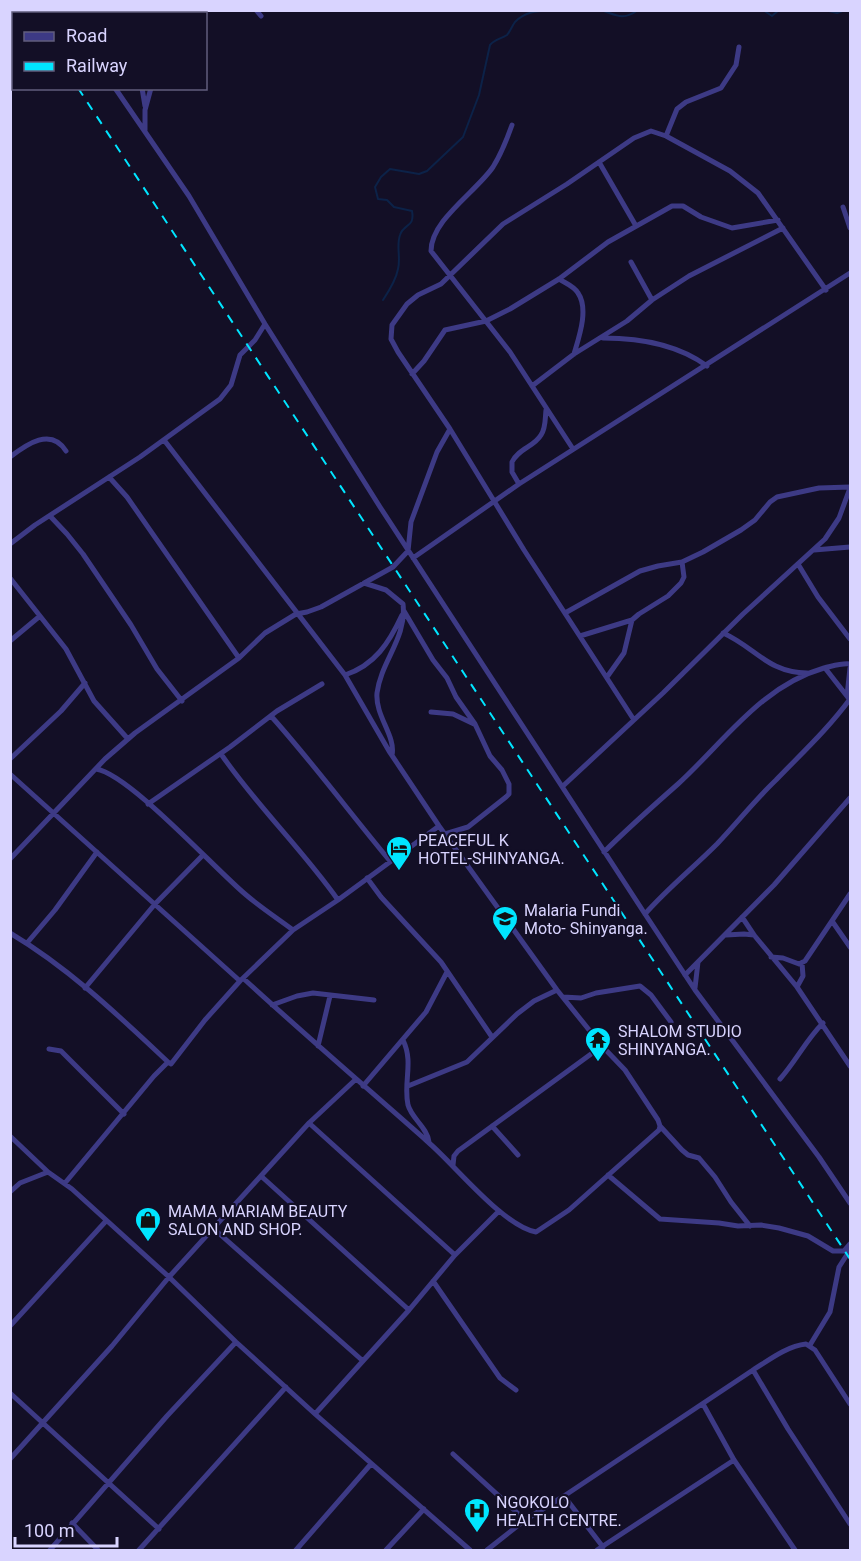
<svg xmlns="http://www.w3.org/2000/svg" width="861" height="1561" viewBox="0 0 861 1561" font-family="Roboto,sans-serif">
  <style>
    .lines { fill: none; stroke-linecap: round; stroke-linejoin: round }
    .stream { stroke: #0c2248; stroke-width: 2 }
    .street { stroke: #3d3a85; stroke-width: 5 }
    .rail { stroke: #00e5ff; stroke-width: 2; stroke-dasharray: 9 8; stroke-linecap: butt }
    .labels { text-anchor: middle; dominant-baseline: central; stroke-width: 4.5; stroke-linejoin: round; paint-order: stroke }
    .poi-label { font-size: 16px; fill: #d9d4ff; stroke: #130f26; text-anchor: start }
  </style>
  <rect width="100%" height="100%" fill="#130f26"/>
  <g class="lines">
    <!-- stream -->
    <path class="stream" d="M601 10C616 15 623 21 638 10
      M763 10 772 16 779 10
      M825 10 837 13 845 10
      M383 300C389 291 396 280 398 269 401 258 396 246 400 235 404 223 415 228 412 211L394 207 387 200 378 199 375 187 381 177 390 169 419 174 427 171 463 137 479 95 490 45C495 39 501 39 507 35 510 32 512 26 515 22 526 11 538 11 553 10"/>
    <!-- street -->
    <path class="street" d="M61 10 63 14
      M115 10 118 14
      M166 10V14
      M256 10 261 16
      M115 88 189 196 265 324 380 507 645 914 695 990 819 1157 850 1203
      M142 88 145 106
      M512 125C507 139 501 154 493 167 476 192 431 220 431 251L510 352 573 449
      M145 130V110L151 88
      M666 136 677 109 686 102 721 88 736 65 739 47
      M599 162 636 226
      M843 207 850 228
      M631 262 652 300
      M559 279C565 283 574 286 578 293 589 309 579 337 574 354
      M603 338C639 338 677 344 707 366
      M412 374 424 361 445 330 486 321 510 309 559 279 608 242 672 206H683L701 217 732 228 778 220
      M532 386 574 354 627 321 652 300 689 276 783 228
      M164 440 345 675 389 751 439 826 557 990 602 1046 625 1070 658 1120 660 1126 659 1130 569 1210 536 1232C503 1226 455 1165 428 1142 367 1088 304 1034 244 979
      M10 457C27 444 51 427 66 451
      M109 477 127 497 239 658
      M519 484 512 472V462C519 448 534 447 541 435 546 428 545 418 546 410
      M50 516 67 534 83 554 131 625 157 669 182 701
      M10 544 35 525 140 457 220 399 231 385 240 355 255 340 265 324
      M814 550 850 547
      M413 558 519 484 850 273
      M798 564 818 597 850 639
      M10 578 66 649 94 701 128 739
      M364 583 386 590 403 604C407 638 381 661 377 693 375 716 396 736 392 755
      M404 611 433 660 447 678 456 697 475 724 490 756 502 770 509 784V794L506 797 468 827 445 834
      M565 613 640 571 658 566 682 562 703 552 741 530 755 520 770 502 777 497 819 488 850 487
      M723 633C755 647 768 673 807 673
      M580 636 632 620
      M10 641 40 616
      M825 668 850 700
      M345 675C375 665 389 643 402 615
      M607 677 624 653 632 620 639 614 668 596 681 583 684 577 682 562
      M847 696 850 668
      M431 712 453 714 474 724
      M271 716C313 763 350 813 390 861
      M634 720 524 550 450 429 398 352 391 339 392 325 407 304 418 295 441 284 503 224 567 184 634 138 651 131 666 136 730 171 758 193 826 290
      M221 754C256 805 302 849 338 900
      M10 759 61 711 85 683
      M96 769C129 774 214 868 245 894 260 907 277 918 293 930
      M10 774 240 981
      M563 786 663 693 743 614 825 539 839 518 850 488
      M148 804 230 747 277 711 322 684
      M604 852C628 828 653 806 678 784 724 742 761 686 824 668 833 666 841 663 850 664
      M10 859 105 759 135 733 239 658 265 633 296 614 307 612 321 607 393 567 408 551 411 522 437 452 450 429
      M367 878 381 897 441 962 492 1037
      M645 914C667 889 693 868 717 844 737 823 755 800 776 780 802 753 828 729 850 699
      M742 917 754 935
      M832 921 850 947
      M10 933C69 968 119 1016 168 1062
      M726 935 744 934 754 935 797 987 850 1066
      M27 943 55 910 97 852
      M771 957 783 958 799 964 805 961 850 894
      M685 975 774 885 850 798
      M797 987 803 976 802 963
      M85 988 155 904 203 855
      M695 988 698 962
      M563 997 581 998 596 993 640 986 651 995 671 1022
      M272 1005 297 996 313 993 374 1000
      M403 1040C414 1063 403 1082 408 1105 412 1119 427 1127 429 1142
      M318 1046 330 996
      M49 1049 61 1051 124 1114
      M780 1079C796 1061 806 1040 823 1023
      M363 1086 426 1012 447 972
      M408 1086 467 1062 517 1014 534 1001 557 990
      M309 1123 455 1255
      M492 1126 518 1155
      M660 1126 682 1150 688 1155 699 1158 715 1177 731 1202 750 1226
      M10 1136 48 1172 72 1189 169 1277 236 1342 315 1414 470 1550
      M453 1165 454 1156 458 1151 602 1046
      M608 1175 660 1219 719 1223 738 1226 761 1225 779 1228 808 1236 833 1251H844L850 1244
      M261 1176 409 1310
      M65 1183 154 1076 168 1062 171 1064 205 1020 240 981 293 930 338 900 439 826
      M10 1192 20 1183 48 1172
      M214 1229 363 1361
      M433 1281 500 1378 516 1390
      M10 1326 106 1221
      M810 1345 830 1312 839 1267 850 1250
      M753 1370 788 1429 850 1524
      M10 1393 159 1529
      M703 1404 734 1460 795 1550
      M315 1414 409 1310 455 1255 499 1211
      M453 1454 525 1520
      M10 1459 112 1346 169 1277 309 1123 355 1080
      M564 1496 603 1547
      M72 1523 98 1550
      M50 1550 167 1416 236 1342
      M139 1550 286 1387
      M296 1550 371 1464
      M386 1550 424 1509
      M487 1550 525 1520 564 1496 753 1370C769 1360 787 1346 806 1344L815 1350 850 1404
      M597 1550 734 1460"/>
    <!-- rail -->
    <path class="rail" d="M26 10 28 14
      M78 88 850 1259"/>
  </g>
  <!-- icons -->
  <defs>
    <symbol id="hotel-pin" viewBox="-11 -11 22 30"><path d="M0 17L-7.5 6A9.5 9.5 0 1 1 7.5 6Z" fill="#00e5ff" stroke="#130f26"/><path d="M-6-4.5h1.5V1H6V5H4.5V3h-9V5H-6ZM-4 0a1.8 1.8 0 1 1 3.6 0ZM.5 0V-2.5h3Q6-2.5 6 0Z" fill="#111"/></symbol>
    <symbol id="school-pin" viewBox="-11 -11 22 30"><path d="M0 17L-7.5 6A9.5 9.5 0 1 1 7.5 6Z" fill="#00e5ff" stroke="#130f26"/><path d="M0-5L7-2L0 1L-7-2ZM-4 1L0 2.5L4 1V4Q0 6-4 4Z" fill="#111"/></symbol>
    <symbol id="temple-pin" viewBox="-11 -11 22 30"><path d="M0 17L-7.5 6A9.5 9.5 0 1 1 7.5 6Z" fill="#00e5ff" stroke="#130f26"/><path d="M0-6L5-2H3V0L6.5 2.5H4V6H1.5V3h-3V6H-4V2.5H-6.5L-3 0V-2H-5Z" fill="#111"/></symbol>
    <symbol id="shop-pin" viewBox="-11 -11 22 30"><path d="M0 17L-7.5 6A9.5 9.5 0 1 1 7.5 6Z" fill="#00e5ff" stroke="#130f26"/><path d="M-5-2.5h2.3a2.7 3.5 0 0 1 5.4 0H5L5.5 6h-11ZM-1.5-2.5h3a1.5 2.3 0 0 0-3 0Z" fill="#111"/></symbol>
    <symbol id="hospital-pin" viewBox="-11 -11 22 30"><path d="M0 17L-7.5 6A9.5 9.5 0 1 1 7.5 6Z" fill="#00e5ff" stroke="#130f26"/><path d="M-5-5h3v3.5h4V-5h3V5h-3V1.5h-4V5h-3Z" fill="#111"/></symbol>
  </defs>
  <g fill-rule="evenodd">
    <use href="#hotel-pin" x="384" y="834" width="30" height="40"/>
    <use href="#school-pin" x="490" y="904" width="30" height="40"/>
    <use href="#temple-pin" x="583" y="1025" width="30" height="40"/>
    <use href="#shop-pin" x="133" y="1205" width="30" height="40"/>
    <use href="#hospital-pin" x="462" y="1496" width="30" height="40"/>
  </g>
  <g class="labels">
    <!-- poi labels -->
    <g class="poi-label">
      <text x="418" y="840">PEACEFUL K<tspan x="418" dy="18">HOTEL-SHINYANGA.</tspan></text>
      <text x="524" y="910">Malaria Fundi<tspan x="524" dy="18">Moto- Shinyanga.</tspan></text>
      <text x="618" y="1031">SHALOM STUDIO<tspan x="618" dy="18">SHINYANGA.</tspan></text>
      <text x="168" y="1211">MAMA MARIAM BEAUTY<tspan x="168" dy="18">SALON AND SHOP.</tspan></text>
      <text x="496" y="1502">NGOKOLO<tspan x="496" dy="18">HEALTH CENTRE.</tspan></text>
    </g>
  </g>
  <!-- border -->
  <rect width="861" height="1561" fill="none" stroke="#d9d4ff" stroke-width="24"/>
  <!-- legend -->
  <rect x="12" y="12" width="195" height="78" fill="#130f26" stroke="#625e7d" stroke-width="1.5"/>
  <rect x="24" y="32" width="30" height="9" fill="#3d3a85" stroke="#625e7d" stroke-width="1.5"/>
  <text x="66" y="42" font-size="18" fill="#d9d4ff">Road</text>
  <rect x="24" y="62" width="30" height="9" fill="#00e5ff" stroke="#625e7d" stroke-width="1.5"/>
  <text x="66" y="72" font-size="18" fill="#d9d4ff">Railway</text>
  <!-- scale -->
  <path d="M15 1537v9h102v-9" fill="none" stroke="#d9d4ff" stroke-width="3"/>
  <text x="24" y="1537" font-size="18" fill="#d9d4ff" stroke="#130f26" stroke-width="4.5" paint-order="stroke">100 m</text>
</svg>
